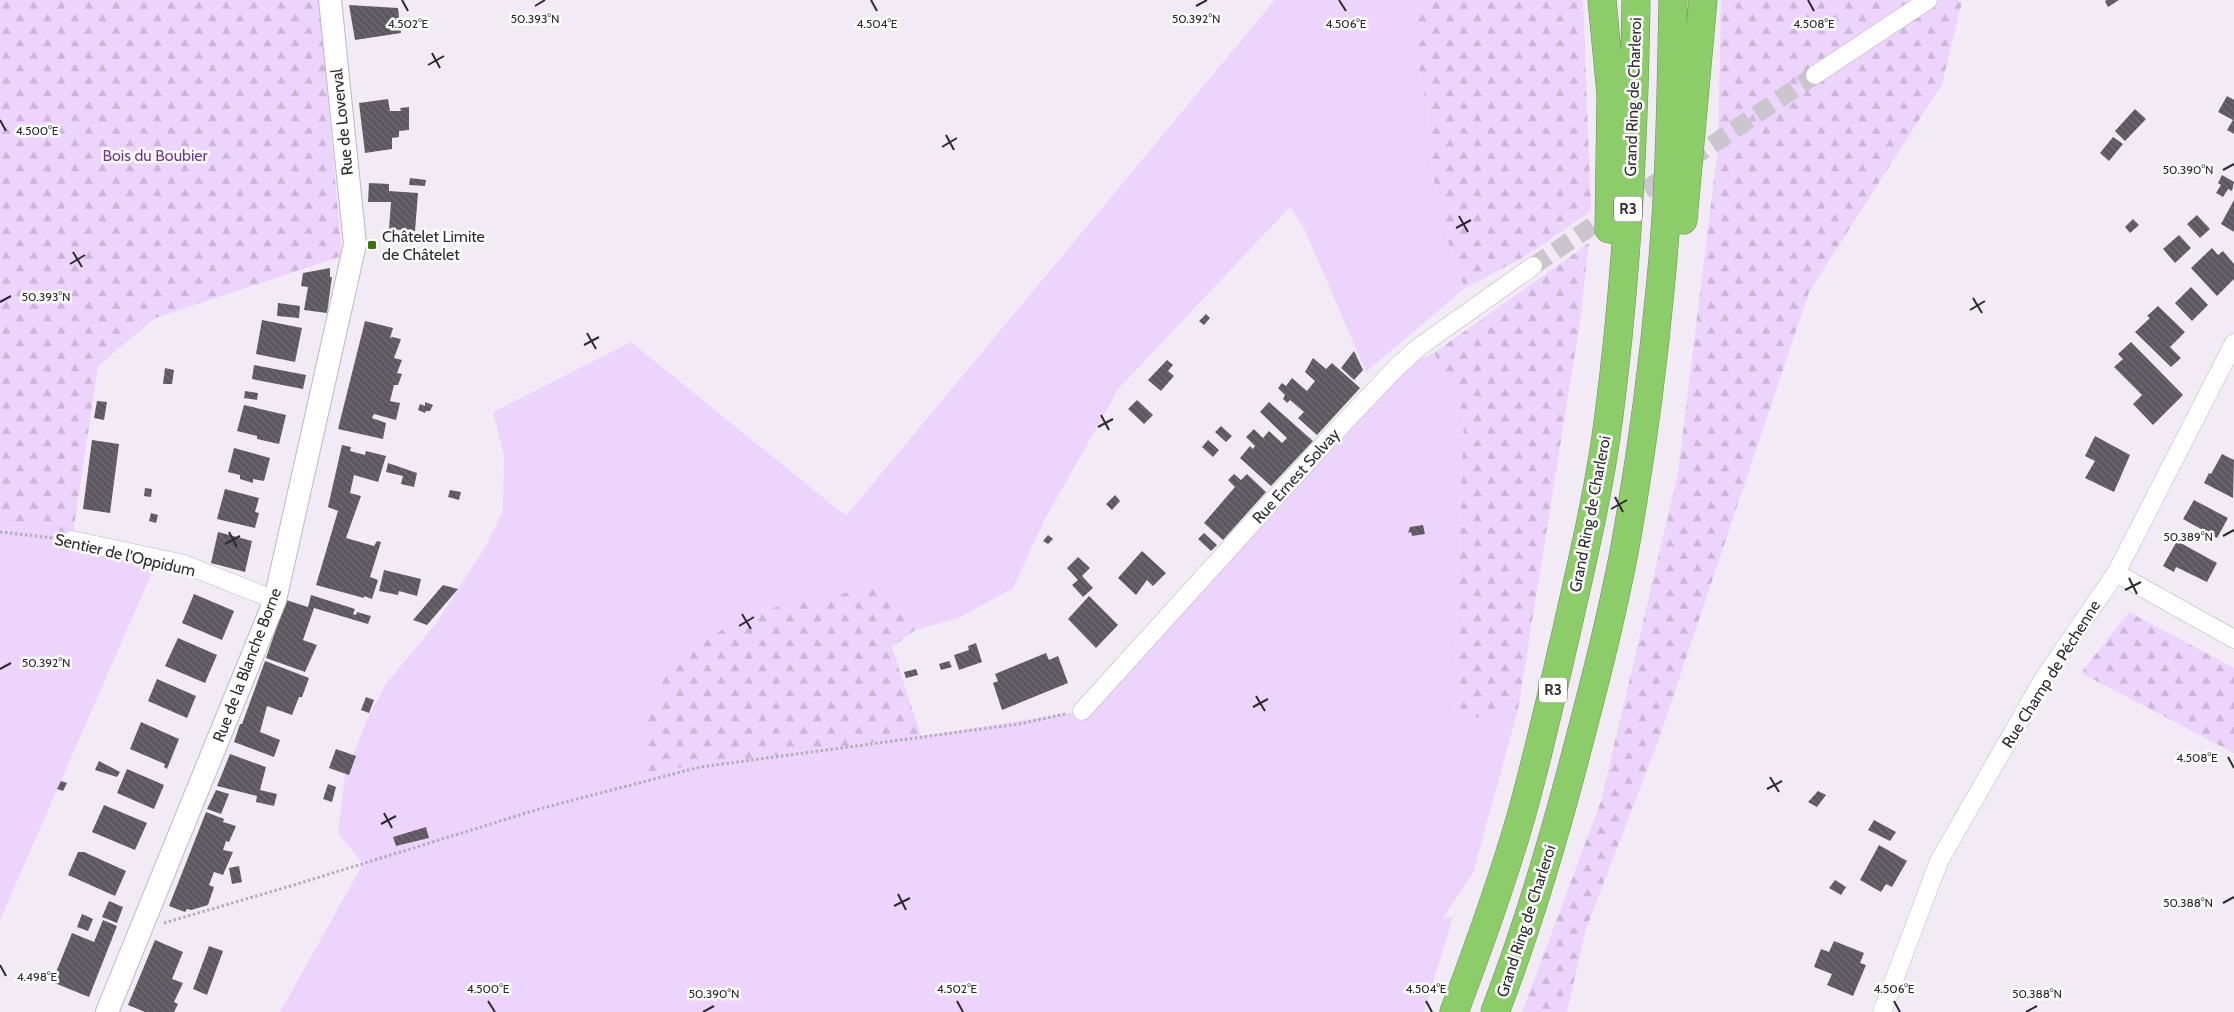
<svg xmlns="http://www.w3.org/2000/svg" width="2234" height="1012" viewBox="0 0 2234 1012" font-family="Cabin,sans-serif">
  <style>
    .green { fill: #edd4fc }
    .forest { fill: url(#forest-firs) }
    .building { fill: url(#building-back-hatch) }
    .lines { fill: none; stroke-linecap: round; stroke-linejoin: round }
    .minor-tunnel { stroke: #cbc5ce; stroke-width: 18; stroke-dasharray: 18 9; stroke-linecap: butt }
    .minor-casing { stroke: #beb7c3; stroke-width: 19 }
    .tertiary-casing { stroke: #beb7c3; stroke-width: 24 }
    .motorway-casing { stroke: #6b9455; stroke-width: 29 }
    .path { stroke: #b3aeb7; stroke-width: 3; stroke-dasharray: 2.5 2.5; stroke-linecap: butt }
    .minor { stroke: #fff; stroke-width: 18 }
    .tertiary { stroke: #fff; stroke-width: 22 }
    .motorway { stroke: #8ccc69; stroke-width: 28 }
    .ticks { fill: none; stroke: #2e2b30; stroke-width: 2 }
    .poi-dot { fill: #397407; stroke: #fff; stroke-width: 2 }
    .labels { text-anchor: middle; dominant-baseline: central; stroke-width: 5; stroke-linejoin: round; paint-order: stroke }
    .shield { fill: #fff; stroke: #6d6b6e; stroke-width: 1 }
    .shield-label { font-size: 15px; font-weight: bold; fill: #2e2b30 }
    .street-label { font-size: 16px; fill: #2e2b30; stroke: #fff }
    .park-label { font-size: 16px; fill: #71348e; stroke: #fff }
    .poi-label { font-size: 16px; fill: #2e2b30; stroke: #fff; text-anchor: start }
    .ticks-label { font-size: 12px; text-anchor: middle; fill: #2e2b30; stroke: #fff; stroke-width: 5; stroke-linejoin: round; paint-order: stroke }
  </style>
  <defs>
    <pattern id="forest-firs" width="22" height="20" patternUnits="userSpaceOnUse" patternTransform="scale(1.25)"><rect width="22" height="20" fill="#edd4fc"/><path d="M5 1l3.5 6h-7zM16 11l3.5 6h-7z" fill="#ccb6d8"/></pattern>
    <pattern id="building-back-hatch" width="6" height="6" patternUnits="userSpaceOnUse" patternTransform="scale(1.25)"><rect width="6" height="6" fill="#5d5760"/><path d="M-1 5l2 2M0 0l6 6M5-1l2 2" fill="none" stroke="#716c73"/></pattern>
  </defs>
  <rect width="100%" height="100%" fill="#f2ebf6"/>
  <!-- green -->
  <path class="green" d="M1275 0H1425L1411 28 1428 112 1432 172 1454 265 1465 288 1366 372 1304 228 1290 207 1119 388 1045 519 1013 588 959 618 915 630 889 584 683 650 670 661 653 706 648 772 921 736 1082 711 1086 720 1250 539 1369 397 1397 367 1434 353 1464 415 1453 722 1518 710 1473 873 1443 918 1453 917 1424 1012H280L363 864 338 833 345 775 368 718 386 684 437 622 484 549 503 511 504 455 493 412 631 342 846 516Z
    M35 527 72 540 158 559 0 920V528Z"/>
  <!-- forest -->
  <path class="forest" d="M0 0H319L342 256 155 318 98 366 72 540 35 527 0 528Z
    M1425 0H1583L1591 211 1526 256 1465 288 1454 265 1432 172 1428 112 1411 28Z
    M1721 0H1957L1962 2 1942 84 1809 292 1659 739 1586 929 1567 1012H1522L1601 801 1678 473 1718 146Z
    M1589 243 1580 321 1518 710 1453 722 1464 415 1434 353Z
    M890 584 915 630 892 647 921 736 647 772 641 718 653 706 670 661 682 650 762 610Z
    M2129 612 2234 668V753L2081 673Z"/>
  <!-- building -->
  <path class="building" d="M2107 0H2119L2108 7 2105 1Z
    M349 5 398 8 401 33 355 40Z
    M2227 96 2234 100V134L2227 130 2233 120 2218 112Z
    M388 99 390 111H401L400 108 409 107V130L399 131V137L392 138V149L365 153 359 103Z
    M2135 109 2146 119 2125 141 2115 131Z
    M2113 137 2123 144 2109 161 2100 153Z
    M2222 175 2234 182 2232 191 2228 189 2223 197 2216 193 2221 185 2218 183Z
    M410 178 426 180 425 186 409 185Z
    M369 183 389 184V191L418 193 415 231 389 229 391 202H368Z
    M2234 200V232L2221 224Z
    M2197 215 2210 229 2200 238 2187 224Z
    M2133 219 2139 225 2130 233 2125 227Z
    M2179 235 2191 248 2175 263 2163 249Z
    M2212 248 2218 255 2223 251 2234 264V279L2217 296 2191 268Z
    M330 268V277H332L327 313 304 310 308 287 301 286 303 273Z
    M2191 287 2208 305 2192 321 2175 303Z
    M278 303 300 306 299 318 277 316Z
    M2158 306 2185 332 2170 347 2181 358 2171 367 2135 332 2150 318 2147 316Z
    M1206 314 1210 318 1204 325 1199 321Z
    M262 320 302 328 295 362 256 354Z
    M365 321 393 328 390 338 392 337 401 339 394 358 402 360 397 373 402 374 398 385H394L390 401 400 403 396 420 374 414 372 418 386 423 383 439 338 429Z
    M2131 342 2183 395 2153 425 2133 404 2142 395 2114 367 2123 359 2118 354Z
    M1354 351 1363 370 1354 380 1341 368Z
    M1313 358 1326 369 1332 363 1360 388 1317 435 1298 418 1304 412 1290 400 1287 403 1283 399 1285 395 1278 388 1282 383 1286 386 1292 378 1307 391 1315 381 1305 372Z
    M1167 360 1173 365 1168 371 1174 376 1161 391 1148 380Z
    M254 365 306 375 303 389 252 379Z
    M165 368 174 370 172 384H163Z
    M245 391 258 393 257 400 244 398Z
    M1137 400 1153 415 1144 424 1128 409Z
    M97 401 107 402 104 420 94 418Z
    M425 402 433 405 430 411H426L425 413 418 410 420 404 425 406Z
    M1269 402 1313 441 1271 486 1240 458 1250 446 1253 449 1255 446 1246 437 1254 429 1263 438 1269 431 1282 443 1287 438 1260 412Z
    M244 405 286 415 279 444 257 439V436L237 431Z
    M1221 426 1232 436 1226 442 1215 432Z
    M2095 436 2130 455 2114 492 2085 478 2095 461 2085 456Z
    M92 440 119 444 110 513 83 509Z
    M1208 440 1219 450 1213 457 1202 447Z
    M342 445 351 447 350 451 365 455 366 451 386 456 378 482 354 475 350 493 361 496 346 538 374 546 377 541 381 542 370 577 378 580 372 599 364 596V598L316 585 338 511 328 507Z
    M234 448 270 458 264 481 253 479V483L240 479V475L228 472Z
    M2222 454 2234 460 2233 498 2204 483 2209 473 2211 474Z
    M388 463 417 473 414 487 401 484 403 476 386 472Z
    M1234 474 1241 480 1247 474 1266 492 1223 540 1204 523 1235 487 1228 480Z
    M145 488 152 489 151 497 144 496Z
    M225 489 259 498 255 512 259 513 255 528 217 519Z
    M450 490 461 492 459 500 448 497Z
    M1115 495 1120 501 1112 510 1106 504Z
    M2194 500 2228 518 2217 538 2183 519Z
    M151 513 158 515 156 523 149 521Z
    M1423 525 1425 534 1412 536 1411 532 1408 533 1410 527Z
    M218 532 252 541 245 572 211 563Z
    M1204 533 1217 545 1211 551 1198 539Z
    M1048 535 1053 539 1048 544 1043 541Z
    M2177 541 2217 563 2207 582 2176 567 2174 572 2163 566Z
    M1142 551 1166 573 1153 586 1147 580 1136 595 1118 578Z
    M1078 557 1090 568 1082 576 1093 588 1083 597 1072 585 1078 580 1067 568Z
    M384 570 421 579 417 596 399 591 398 595 379 591Z
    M443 585 458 589 427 625 413 620Z
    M194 594 234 611 222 640 182 623Z
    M311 595 355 609 353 614 356 615 357 612 371 616 368 624 314 608 303 640 317 645 305 672 266 658 286 600 308 607Z
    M1089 596 1118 625 1096 648 1068 619Z
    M178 638 217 655 205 683 165 666Z
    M976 643 982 662 959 670 954 655 969 650 968 646Z
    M1046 653 1049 660 1058 656 1068 683 1002 710 993 683 998 681 995 674Z
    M265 661 309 678 302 697H299L292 715 267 706 260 732 280 740 274 757 234 742 240 724H242Z
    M949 661 952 667 941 670 939 664Z
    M916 669 918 675 906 678 904 672Z
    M157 679 196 696 187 718 148 701Z
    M366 697 374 700 369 713 361 710Z
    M141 722 179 739 167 769 164 767 165 764 130 749Z
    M336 749 356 756 349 775 329 768Z
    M230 754 266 767 260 790 277 794 274 806 256 802 257 796 217 786Z
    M99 761 120 772 117 777 95 770Z
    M127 769 164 785 154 809 117 793Z
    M61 781 67 783 63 791 57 789Z
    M328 784 336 787 332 802 323 799Z
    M216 790 229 794 221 814 207 809Z
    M1818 791 1826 795 1817 807 1808 802Z
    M104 805 147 823 135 850 92 832Z
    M206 812 224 819 223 822 236 826 229 842 226 841 223 850 233 852 223 875 214 872 209 885 214 887 208 905 191 910 187 909 185 912 169 906Z
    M1874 820 1896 832 1890 841 1868 830Z
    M426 827 429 838 396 846 393 837Z
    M1879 845 1907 861 1892 887 1886 884 1881 892 1860 880Z
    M78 852H84L126 871 115 896 68 875Z
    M239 866 242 882 232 884 229 868Z
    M1835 880 1846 887 1841 895 1829 888Z
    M109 901 123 907 117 923 102 917Z
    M82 914 93 919 88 931 77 927Z
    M103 920 117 926 89 997 52 982 72 933 94 942Z
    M155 940 183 952 172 979 183 983 174 1002 178 1004 174 1012H145L128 1005Z
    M1834 941 1864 953 1860 963 1866 965 1853 996 1827 985 1832 974 1814 967 1821 949 1829 952Z
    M209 946 223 951 207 995 193 989Z"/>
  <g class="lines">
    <!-- minor-tunnel -->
    <path class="minor-tunnel" d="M1533 266 1815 75"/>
    <defs>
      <path id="minor" d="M1815 75 1928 0
        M72 540 184 564 275 600
        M2116 573 2234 639
        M1082 711 1335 432 1397 367 1419 347 1533 266
        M1882 1012 1939 861 2044 678 2116 573 2234 343"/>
      <path id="tertiary" d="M107 1012 275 600 355 244 330 0"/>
      <path id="motorway" d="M1602 0 1611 94 1609 229
        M1683 220 1703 0
        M1454 1012C1478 949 1501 885 1520 820 1538 757 1552 693 1567 629 1583 558 1600 487 1609 415 1627 277 1634 139 1636 0
        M1495 1012C1526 932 1551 848 1573 765 1592 693 1611 621 1625 547 1640 463 1652 376 1660 290 1670 194 1671 97 1673 0"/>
    </defs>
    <!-- minor casing -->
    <use href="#minor" class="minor-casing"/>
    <!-- tertiary casing -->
    <use href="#tertiary" class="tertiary-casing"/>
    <!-- motorway casing -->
    <use href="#motorway" class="motorway-casing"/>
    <!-- path -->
    <path class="path" d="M0 532 54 538
      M164 923 294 885 539 809 700 767 1019 724 1065 714"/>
    <!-- minor -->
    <use href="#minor" class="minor"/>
    <!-- tertiary -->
    <use href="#tertiary" class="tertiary"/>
    <!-- motorway -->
    <use href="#motorway" class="motorway"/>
  </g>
  <!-- ticks -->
  <path class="ticks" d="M402 0 408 11M871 0 877 11M1339 0 1346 11M1808 0 1814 11M535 6 545 0M1196 6 1207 0M432 53 440 68M428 65 444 56M0 120 6 131M946 135 954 150M942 147 957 138M2223 170 2234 164M1459 216 1468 232M1456 228 1471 220M73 252 82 267M70 264 85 255M1973 298 1982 313M0 302 11 296M1970 310 1985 301M587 333 596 349M584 345 599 337M1101 415 1109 430M1098 427 1113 419M1615 497 1623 512M1611 509 1627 500M229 532 237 547M2223 536 2234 530M225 544 240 536M2129 578 2137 594M2125 590 2141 582M742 614 751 629M739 626 754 617M0 669 11 663M1256 696 1265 711M1253 707 1268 699M2228 757 2234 768M1770 777 1779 792M1767 789 1782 781M384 813 392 828M381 824 396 816M898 894 906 910M2223 903 2234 897M894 906 910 898M0 965 6 976M488 1001 495 1012M957 1001 963 1012M1426 1001 1432 1012M1894 1001 1900 1012M703 1012 714 1006M2026 1012 2037 1006"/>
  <!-- markers -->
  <rect class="poi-dot" x="367" y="240" width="10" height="10" rx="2.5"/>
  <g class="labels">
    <!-- shield labels -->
    <g class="shield">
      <rect x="1614" y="196.5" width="28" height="25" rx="4"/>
      <rect x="1539" y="677.5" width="28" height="25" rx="4"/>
    </g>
    <g class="shield-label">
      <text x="1628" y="209">R3</text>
      <text x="1553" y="690">R3</text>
    </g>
    <!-- street labels -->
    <g class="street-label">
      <text transform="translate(1633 97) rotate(-88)">Grand Ring de Charleroi</text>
      <text transform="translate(342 122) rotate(-96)">Rue de Loverval</text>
      <text transform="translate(1296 476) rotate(-48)">Rue Ernest Solvay</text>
      <text transform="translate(1590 514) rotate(-79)">Grand Ring de Charleroi</text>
      <text transform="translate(125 555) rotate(13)">Sentier de l'Oppidum</text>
      <text transform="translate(247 665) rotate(-69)">Rue de la Blanche Borne</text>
      <text transform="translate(2051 674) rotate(-58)">Rue Champ de Péchenne</text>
      <text transform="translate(1526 921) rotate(-72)">Grand Ring de Charleroi</text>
    </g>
    <!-- park labels -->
    <g class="park-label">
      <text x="155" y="155">Bois du Boubier</text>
    </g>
    <!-- poi labels -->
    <g class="poi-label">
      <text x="382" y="236">Châtelet Limite<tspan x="382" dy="18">de Châtelet</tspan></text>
    </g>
  </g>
  <g class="ticks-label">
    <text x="1196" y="23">50.392°N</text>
    <text x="535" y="23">50.393°N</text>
    <text x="408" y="28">4.502°E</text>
    <text x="877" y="28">4.504°E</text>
    <text x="1346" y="28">4.506°E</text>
    <text x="1814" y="28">4.508°E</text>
    <text x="37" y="135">4.500°E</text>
    <text x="2188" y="174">50.390°N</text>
    <text x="46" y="301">50.393°N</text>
    <text x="2188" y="541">50.389°N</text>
    <text x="46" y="667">50.392°N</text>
    <text x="2197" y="762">4.508°E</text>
    <text x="2188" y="907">50.388°N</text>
    <text x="37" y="981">4.498°E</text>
    <text x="488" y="993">4.500°E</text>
    <text x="957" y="993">4.502°E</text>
    <text x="1426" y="993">4.504°E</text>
    <text x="1894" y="993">4.506°E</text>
    <text x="714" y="998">50.390°N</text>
    <text x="2037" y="998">50.388°N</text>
  </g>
</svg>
